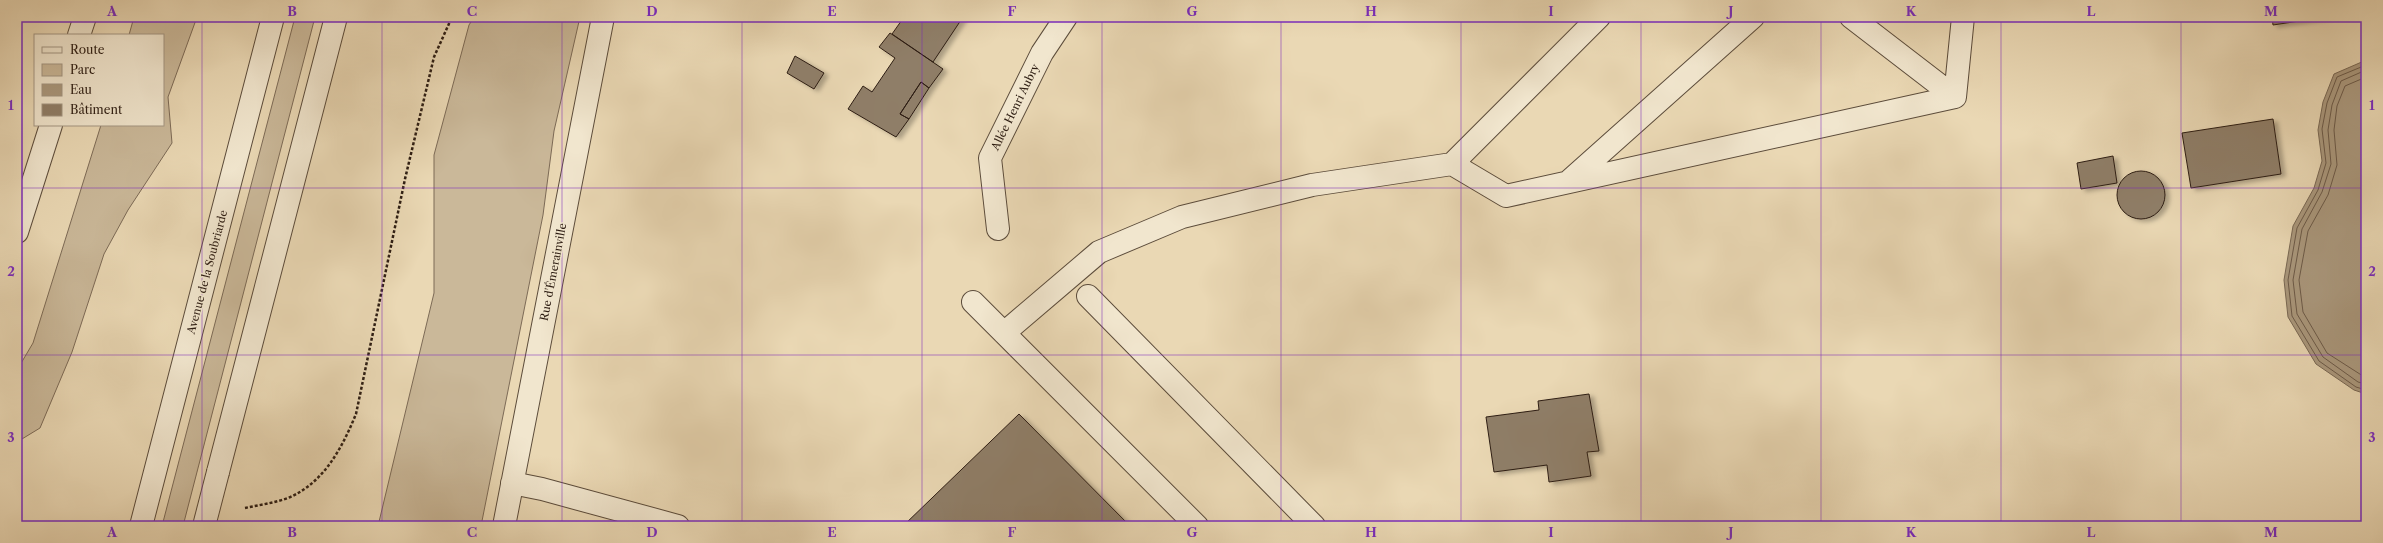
<svg xmlns="http://www.w3.org/2000/svg" width="2383" height="543" viewBox="0 0 2383 543" font-family="'Libre Caslon Text',serif">
  <style>
    .green { fill: #cab899; stroke: #7c6a56 }
    .water { fill: #aa987d; stroke: #786753 }
    .lines { fill: none; stroke-linecap: round; stroke-linejoin: round }
    .shore { stroke: #6c5a48; stroke-width: 1 }
    .building { fill: #8f7e67; stroke: #2d1d13; filter: url(#shadow) }
    .minor-casing { stroke: #5c4c3b; stroke-width: 24 }
    .path { stroke: #2d1d13; stroke-width: 2.5; stroke-dasharray: 3 2; stroke-linecap: butt }
    .minor { stroke: #f1e6ce; stroke-width: 22 }
    .minor-bridge-casing { stroke: #5c4c3b; stroke-width: 24; stroke-linecap: butt }
    .minor-bridge { stroke: #f1e6ce; stroke-width: 22 }
    .grid { fill: none; stroke: #7b2cbf; stroke-width: 1; stroke-opacity: 0.55 }
    .labels { text-anchor: middle; dominant-baseline: central; stroke-width: 3; stroke-linejoin: round; paint-order: stroke }
    .street-label { font-size: 11px; fill: #2d1d13; stroke: #f1e6ce }
    .neatline { fill: none; stroke: #7b2cbf; stroke-width: 1.5 }
    .grid-label { font-size: 13px; text-anchor: middle; font-weight: bold; fill: #7b2cbf }
  </style>
  <defs>
    <filter id="shadow"><feDropShadow dx="4.5" dy="2.5" stdDeviation="2" flood-color="#0004"/></filter>
  </defs>
  <rect width="100%" height="100%" fill="#ead8b4"/>
  <filter id="stains"><feTurbulence type="fractalNoise" baseFrequency=".005" numOctaves="4"/><feColorMatrix values="0 0 0 0 .2 0 0 0 0 .09 0 0 0 0 .02 0 0 0 .5 -.17"/></filter>
  <radialGradient id="worn" r=".72"><stop offset=".6" stop-color="#630" stop-opacity="0"/><stop offset="1" stop-color="#630" stop-opacity=".3"/></radialGradient>
  <!-- green -->
  <path class="green" d="M134 17H197L168 97 172 143 128 210 104 254 72 352 40 428 17 442V370L33 343 101 125H163V35H129Z
    M295 17H315L183 526H162Z
    M474 17H580L554 131 543 215 481 526H378L434 293V155L469 25Z"/>
  <!-- water -->
  <path class="water" d="M2364 61H2366V394L2354 390 2316 364 2288 317 2284 280 2293 226 2314 188 2322 161 2318 130 2323 102 2334 74Z"/>
  <g class="lines">
    <!-- shore -->
    <path class="shore" d="M2366 65 2337 77 2327 103 2322 129 2326 163 2318 190 2297 228 2288 280 2292 316 2319 361 2356 387 2366 390
      M2366 70 2341 81 2332 105 2328 130 2331 164 2322 192 2302 229 2293 280 2297 314 2323 357 2358 382 2366 384
      M2366 77 2345 86 2337 106 2334 130 2337 165 2328 195 2308 231 2299 280 2303 312 2327 353 2366 378"/>
  </g>
  <!-- building -->
  <path class="building" d="M904 17H963L933 62 892 34Z
    M2272 17H2326L2273 25Z
    M890 33 943 69 929 88 921 82 900 114 909 119 896 137 848 109 863 86 872 92 895 58 879 47Z
    M795 56 824 73 814 89 787 73Z
    M921 82 929 88 909 119 900 114Z
    M2273 119 2281 174 2191 188 2182 133Z
    M2113 156 2117 183 2081 189 2077 163Z
    M2117 195a24 24 0 1 1 48 0a24 24 0 1 1-48 0Z
    M1589 394 1599 451 1587 452 1591 476 1549 482 1547 465 1494 472 1486 417 1539 410 1538 401Z
    M1019 414 1130 526H903Z"/>
  <g class="lines">
    <defs>
      <path id="minor" d="M1851 17 1955 97
        M79 35 85 17
        M1452 164 1506 196 1955 97 1963 17
        M1568 182 1753 17
        M998 229 990 158 1042 53 1066 17
        M17 232 51 125
        M1088 296 1314 526
        M973 302 1197 526
        M1004 333 1099 252 1182 217 1312 185 1452 164 1599 17
        M218 472 336 17
        M512 483 542 489 678 526
        M141 526 273 17
        M504 526 603 17"/>
    </defs>
    <!-- minor casing -->
    <use href="#minor" class="minor-casing"/>
    <!-- path -->
    <path class="path" d="M245 508C259 505 274 503 288 498 324 483 342 448 356 414L405 179 434 57 452 17"/>
    <!-- minor -->
    <use href="#minor" class="minor"/>
    <defs>
      <path id="minor-bridge" d="M204 526 218 472"/>
    </defs>
    <!-- minor-bridge casing -->
    <use href="#minor-bridge" class="minor-bridge-casing"/>
    <!-- minor-bridge -->
    <use href="#minor-bridge" class="minor-bridge"/>
  </g>
  <!-- grid -->
  <path class="grid" d="M202 17V526M382 17V526M562 17V526M742 17V526M922 17V526M1102 17V526M1281 17V526M1461 17V526M1641 17V526M1821 17V526M2001 17V526M2181 17V526M17 188H2366M17 355H2366"/>
  <g class="labels">
    <!-- street labels -->
    <g class="street-label">
      <text transform="translate(1015 107) rotate(-64)">Allée Henri Aubry</text>
      <text transform="translate(207 272) rotate(-75)">Avenue de la Soubriarde</text>
      <text transform="translate(553 272) rotate(-79)">Rue d'Émerainville</text>
    </g>
  </g>
  <!-- margin -->
  <rect width="2383" height="543" fill="none" stroke="#ead8b4" stroke-width="44"/>
  <!-- legend -->
  <rect x="34" y="34" width="130" height="92" fill="#f1e6ce" stroke="#a39683"/>
  <rect x="42" y="47" width="20" height="6" fill="#f1e6ce" stroke="#a39683"/>
  <text x="70" y="54" font-size="12" fill="#2d1d13">Route</text>
  <rect x="42" y="64" width="20" height="12" fill="#cab899" stroke="#a39683"/>
  <text x="70" y="74" font-size="12" fill="#2d1d13">Parc</text>
  <rect x="42" y="84" width="20" height="12" fill="#aa987d" stroke="#a39683"/>
  <text x="70" y="94" font-size="12" fill="#2d1d13">Eau</text>
  <rect x="42" y="104" width="20" height="12" fill="#8f7e67" stroke="#a39683"/>
  <text x="70" y="114" font-size="12" fill="#2d1d13">Bâtiment</text>
  <rect x="22" y="22" width="2339" height="499" class="neatline"/>
  <g class="grid-label">
    <text x="112" y="16">A</text>
    <text x="292" y="16">B</text>
    <text x="472" y="16">C</text>
    <text x="652" y="16">D</text>
    <text x="832" y="16">E</text>
    <text x="1012" y="16">F</text>
    <text x="1192" y="16">G</text>
    <text x="1371" y="16">H</text>
    <text x="1551" y="16">I</text>
    <text x="1731" y="16">J</text>
    <text x="1911" y="16">K</text>
    <text x="2091" y="16">L</text>
    <text x="2271" y="16">M</text>
    <text x="11" y="110">1</text>
    <text x="2372" y="110">1</text>
    <text x="11" y="276">2</text>
    <text x="2372" y="276">2</text>
    <text x="11" y="442">3</text>
    <text x="2372" y="442">3</text>
    <text x="112" y="537">A</text>
    <text x="292" y="537">B</text>
    <text x="472" y="537">C</text>
    <text x="652" y="537">D</text>
    <text x="832" y="537">E</text>
    <text x="1012" y="537">F</text>
    <text x="1192" y="537">G</text>
    <text x="1371" y="537">H</text>
    <text x="1551" y="537">I</text>
    <text x="1731" y="537">J</text>
    <text x="1911" y="537">K</text>
    <text x="2091" y="537">L</text>
    <text x="2271" y="537">M</text>
  </g>
  <rect width="100%" height="100%" filter="url(#stains)"/>
  <rect width="100%" height="100%" fill="url(#worn)"/>
</svg>
